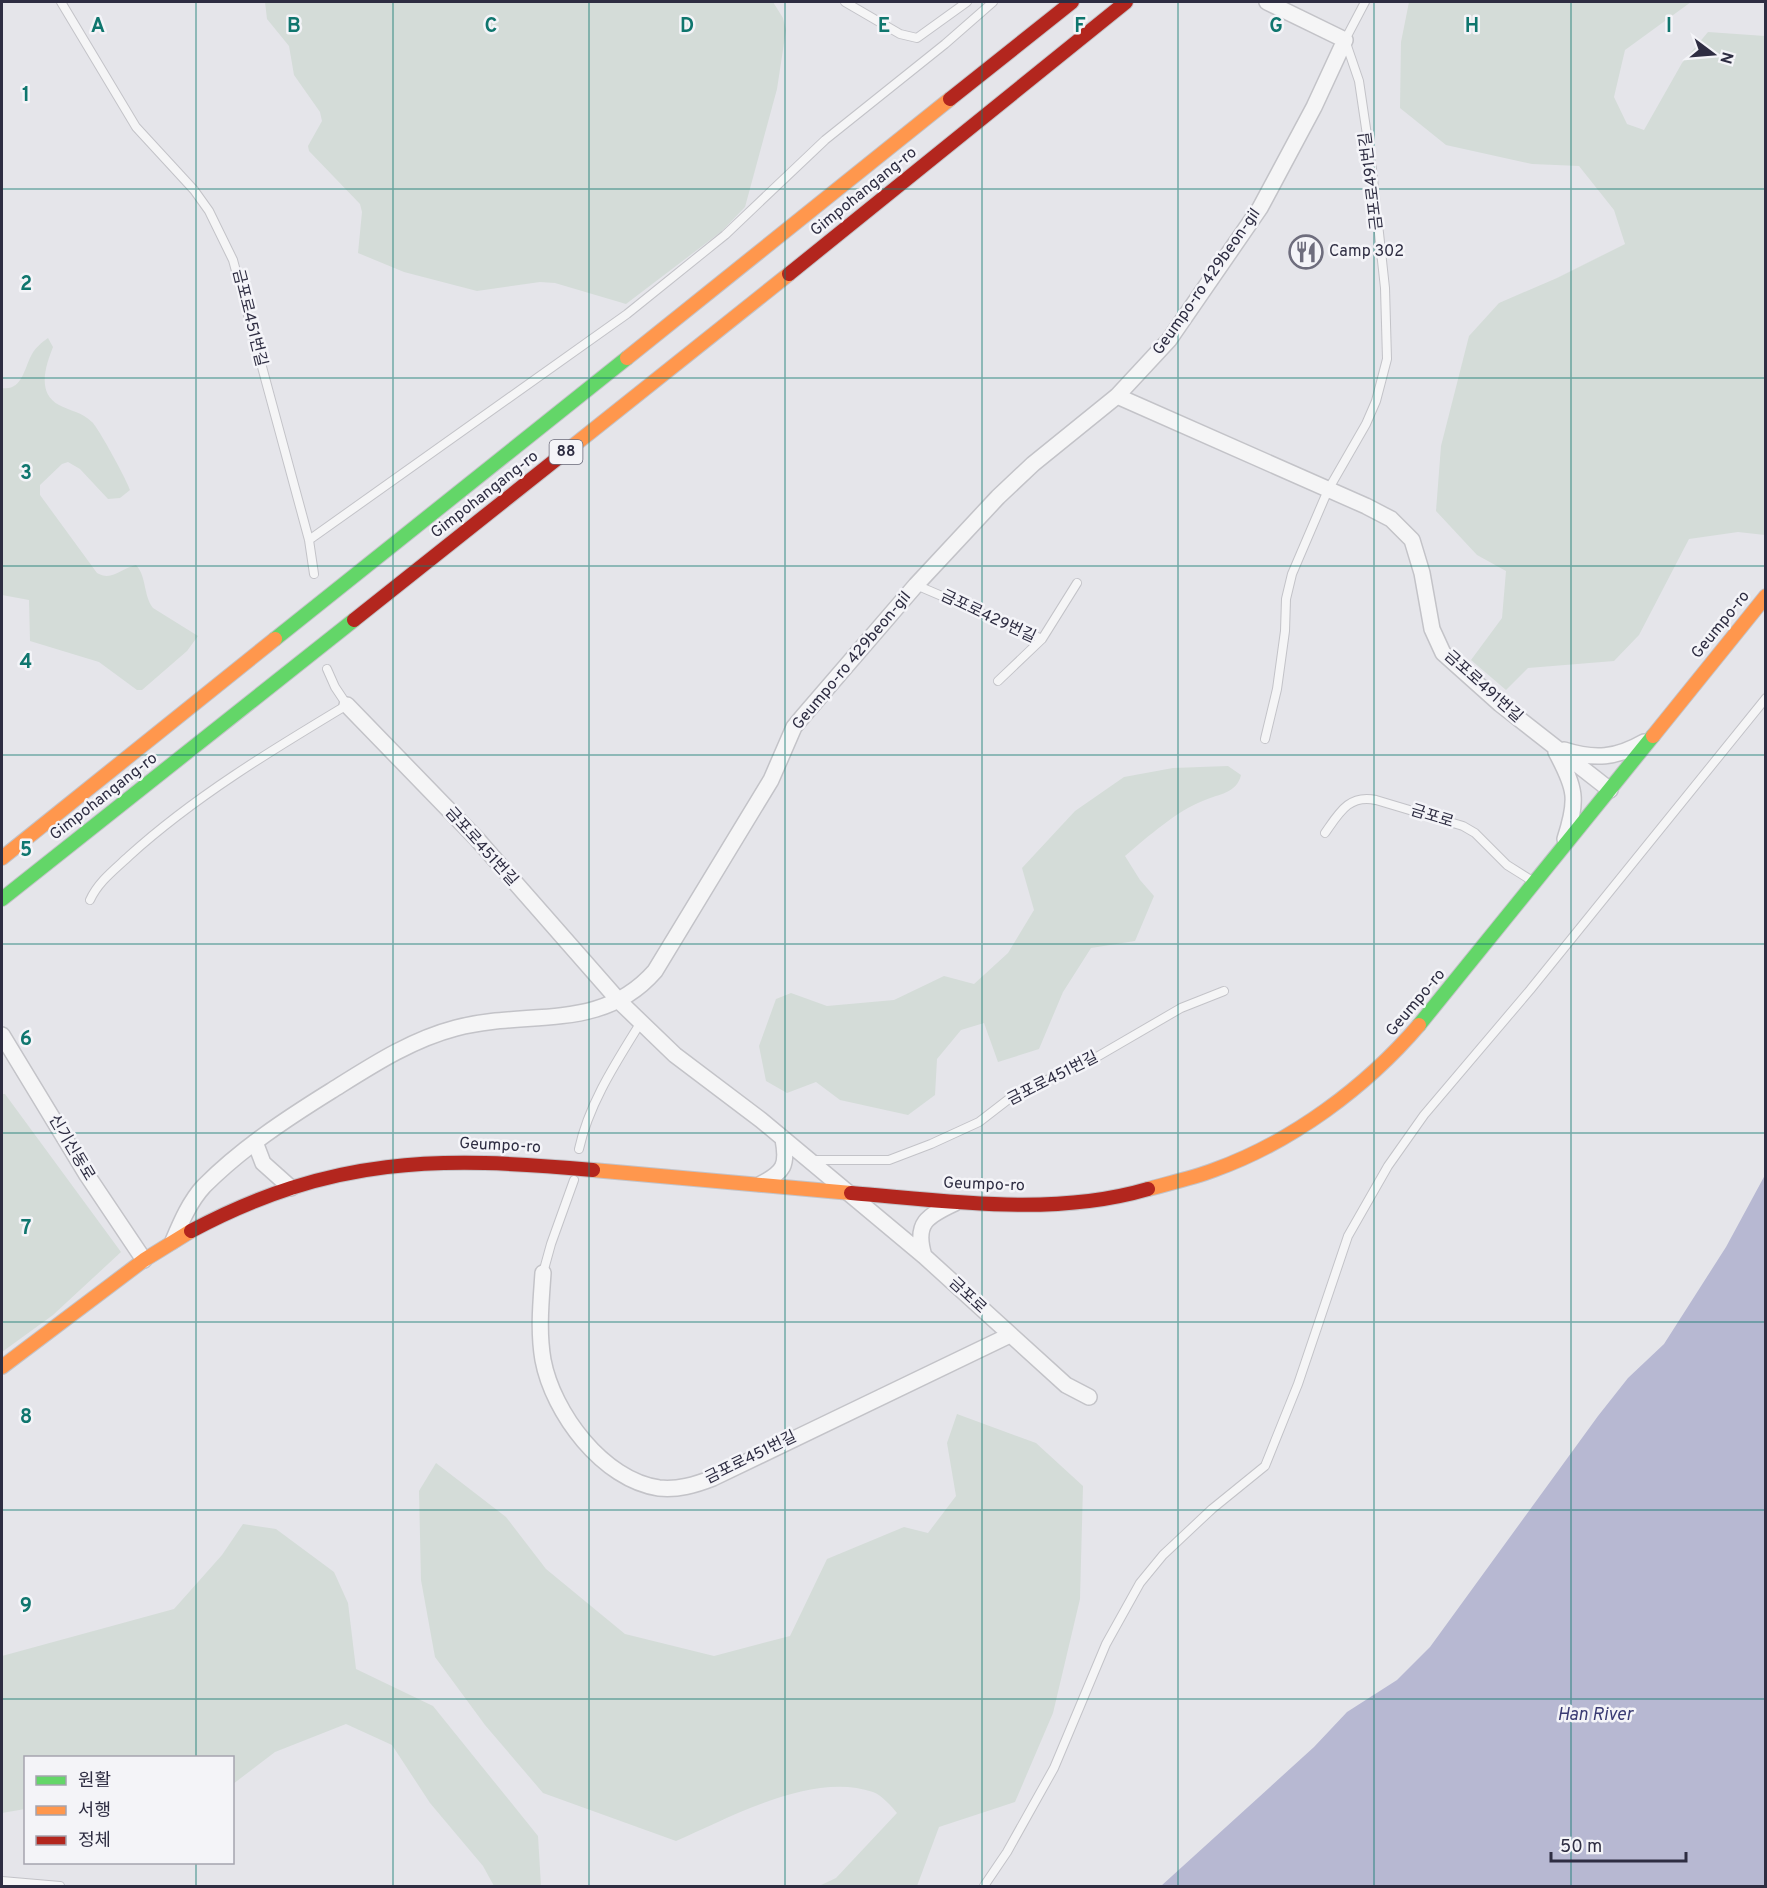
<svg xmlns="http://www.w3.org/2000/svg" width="1767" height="1888" viewBox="0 0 1767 1888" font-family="Overpass,'Noto Sans KR',sans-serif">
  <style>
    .green { fill: #d4dcd8 }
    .water { fill: #b7b8d2 }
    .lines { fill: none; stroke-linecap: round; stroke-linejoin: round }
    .lane-casing { stroke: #c3c3c8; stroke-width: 10 }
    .street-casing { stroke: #c3c3c8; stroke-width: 18 }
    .fast-casing { stroke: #c3c3c8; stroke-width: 16 }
    .slow-casing { stroke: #c3c3c8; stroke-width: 16 }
    .jam-casing { stroke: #c3c3c8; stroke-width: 16 }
    .lane { stroke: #f5f5f6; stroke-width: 8 }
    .street { stroke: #f5f5f6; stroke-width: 15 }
    .fast { stroke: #63d668; stroke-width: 14 }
    .slow { stroke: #ff974d; stroke-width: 14 }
    .jam { stroke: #b3261e; stroke-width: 14 }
    .grid { fill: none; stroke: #0f766e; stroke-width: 1.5; stroke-opacity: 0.55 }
    .labels { text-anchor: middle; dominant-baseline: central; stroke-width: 5; stroke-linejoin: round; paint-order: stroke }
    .shield { fill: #f4f4f8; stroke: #696979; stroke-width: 1.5 }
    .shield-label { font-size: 15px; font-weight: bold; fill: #2e2d42 }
    .street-label { font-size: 16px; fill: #2e2d42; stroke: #f4f4f8 }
    .poi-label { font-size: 16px; fill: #2e2d42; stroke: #f4f4f8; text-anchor: start }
    .water-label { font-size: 18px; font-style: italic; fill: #3a3b73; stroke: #f4f4f8 }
    .grid-label { font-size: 20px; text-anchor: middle; font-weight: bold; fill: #0f766e; stroke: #f4f4f8; stroke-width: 5; stroke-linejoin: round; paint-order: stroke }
  </style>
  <rect width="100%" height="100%" fill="#e5e5ea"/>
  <!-- green -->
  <path class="green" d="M265 2H773L783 18 786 30 777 89 745 207 722 231 626 304 555 283 540 282 477 291 404 272 358 253 362 212 360 204 309 151 308 146 322 121 320 112 294 75 289 46 267 19Z
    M1409 2H1691L1625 50 1614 97 1627 124 1644 130 1682 63 1708 32 1765 36V535L1738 532 1689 539 1639 635 1614 661 1528 668 1506 690 1471 660 1502 618 1506 571 1477 555 1436 511 1441 446 1469 336 1499 303 1557 278 1625 244 1614 210 1579 166 1532 164 1446 145 1400 108 1401 42Z
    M48 338 53 347C46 365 36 393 59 405 70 411 82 412 92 422 98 427 128 482 130 490L120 498 108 499 80 469 68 462 62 464 40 485V495L97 573C112 582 121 568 136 565 147 577 143 595 153 608L198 636 187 651 142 690H137L99 662 30 641 29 600 2 595V388C22 391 24 369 31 356 34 349 42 342 48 338Z
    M1228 766 1241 775C1237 793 1219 794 1205 800 1176 811 1149 836 1125 856L1140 880 1154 896 1135 941 1091 948 1063 992 1039 1049 998 1062 984 1023 961 1030 937 1059 935 1095 908 1115 840 1100 816 1082 787 1093 766 1081 759 1046 776 999 791 993 827 1006 894 1000 944 976 974 984 1008 953 1034 910 1022 868 1075 811 1124 777 1173 768Z
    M2 1094H5L121 1252 53 1315 2 1352Z
    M957 1414 1036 1443 1083 1486 1080 1599 1053 1713 1015 1802 939 1827 917 1886H819L836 1878 897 1813C892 1807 882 1795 873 1792 813 1771 731 1817 676 1841L543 1793 485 1725 435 1657 421 1580 419 1491 436 1463 506 1517 546 1569 625 1634 714 1656 790 1636 827 1559 904 1527 928 1533 956 1496 947 1443Z
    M243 1524 276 1529 334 1572 348 1603 356 1669 433 1706 538 1836 541 1886H494L483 1866 430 1803 392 1745 346 1724 275 1752 233 1784 232 1758H26L25 1809 2 1813V1656L174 1609 222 1555Z"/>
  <!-- water -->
  <path class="water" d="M1765 1175V1886H1161L1314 1747 1347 1712 1397 1680 1430 1647 1598 1416 1628 1378 1664 1344 1726 1247Z"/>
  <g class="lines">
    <defs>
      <path id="lane" d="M61 2 136 127 194 190 209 211 233 260 309 540 314 574
        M845 2 900 34 917 38 967 2
        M309 540 627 314 725 235 825 140 945 44 993 2
        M916 585 1042 639 998 681
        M1042 639 1077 583
        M1265 739 1277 689 1285 631 1286 599 1292 574 1328 490 1366 424 1376 401 1387 359 1385 288 1372 169 1359 81 1345 40 1365 2
        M1325 833C1339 813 1349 794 1376 800L1463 826 1475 833 1507 865 1534 882
        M90 900C98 882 114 870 129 856 194 797 272 750 347 705L335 687 327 669
        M579 1149C589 1103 617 1061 641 1022
        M813 1160H889L931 1144 979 1122 1014 1095 1095 1058 1181 1008 1224 991
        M543 1273 551 1244 574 1180
        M2 1881 60 1886
        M984 1886 1007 1852 1054 1768 1106 1644 1140 1583 1163 1555 1212 1509 1265 1466 1298 1384 1348 1236 1388 1166 1424 1115 1530 990 1766 698"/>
      <path id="street" d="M1117 396 1366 506 1391 519 1412 540 1422 573 1432 629 1443 653 1500 704 1610 790
        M347 705 477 839 620 1002 675 1055 761 1120 924 1256 1066 1385 1089 1397
        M1564 750C1595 760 1616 758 1644 742
        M1556 752C1576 789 1578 799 1565 839
        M2 1035 87 1175 144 1260
        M255 1142 263 1163 291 1188
        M761 1184C784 1172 788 1165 783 1139
        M173 1241C181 1222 190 1201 204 1186 242 1148 286 1119 331 1091 371 1066 410 1040 456 1028 528 1009 601 1033 655 971L771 780 794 727 804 715 916 585 998 497 1033 464 1117 396 1169 340 1260 208 1314 107 1345 40 1267 2
        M924 1256C914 1223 927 1216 955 1203
        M543 1273C541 1302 538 1331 543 1360 553 1413 603 1480 659 1488 678 1490 695 1485 713 1478L1010 1335"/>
      <path id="fast" d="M275 639 627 358
        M2 899 354 620
        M1419 1025 1653 736"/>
      <path id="slow" d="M627 358 950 99
        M568 450 789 274
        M1653 736 1766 596
        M2 858 275 639
        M593 1170 851 1193
        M1148 1189C1170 1183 1193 1178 1214 1170 1292 1142 1366 1087 1419 1025
        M2 1367 144 1260 191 1231"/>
      <path id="jam" d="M950 99 1072 2
        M789 274 1126 2
        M354 620 568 450
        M851 1193C948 1201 1053 1217 1148 1189
        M191 1231C332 1156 438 1156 593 1170"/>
    </defs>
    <!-- lane casing -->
    <use href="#lane" class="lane-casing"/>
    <!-- street casing -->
    <use href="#street" class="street-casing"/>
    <!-- fast casing -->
    <use href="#fast" class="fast-casing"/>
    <!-- slow casing -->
    <use href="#slow" class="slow-casing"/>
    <!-- jam casing -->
    <use href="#jam" class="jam-casing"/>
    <!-- lane -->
    <use href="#lane" class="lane"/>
    <!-- street -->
    <use href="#street" class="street"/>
    <!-- fast -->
    <use href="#fast" class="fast"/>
    <!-- slow -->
    <use href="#slow" class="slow"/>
    <!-- jam -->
    <use href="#jam" class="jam"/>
  </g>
  <!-- grid -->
  <path class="grid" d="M196 2V1758M393 2V1886M589 2V1886M785 2V1886M982 2V1886M1178 2V1886M1374 2V1886M1571 2V1886M2 189H1766M2 378H1766M2 566H1766M2 755H1766M2 944H1766M2 1133H1766M2 1322H1766M2 1510H1766M2 1699H1766M196 1862V1886"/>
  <!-- icons -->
  <defs>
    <symbol id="restaurant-ring" viewBox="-11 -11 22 22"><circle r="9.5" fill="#f4f4f8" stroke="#6e6d7d" stroke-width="1.5"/><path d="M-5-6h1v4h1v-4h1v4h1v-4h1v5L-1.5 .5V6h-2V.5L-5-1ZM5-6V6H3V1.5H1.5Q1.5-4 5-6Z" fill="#6e6d7d"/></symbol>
  </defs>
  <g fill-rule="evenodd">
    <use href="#restaurant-ring" x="1287" y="233" width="38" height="38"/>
  </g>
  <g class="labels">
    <!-- shield labels -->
    <rect class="shield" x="549.5" y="440" width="33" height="24" rx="4.5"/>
    <g class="shield-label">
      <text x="566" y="452">88</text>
    </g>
    <!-- street labels -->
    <g class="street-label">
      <text transform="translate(1372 181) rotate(-97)">금포로491번길</text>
      <text transform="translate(864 192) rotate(-39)">Gimpohangang-ro</text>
      <text transform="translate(1207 282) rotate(-55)">Geumpo-ro 429beon-gil</text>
      <text transform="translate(249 318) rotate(76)">금포로451번길</text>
      <text transform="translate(485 495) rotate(-38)">Gimpohangang-ro</text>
      <text transform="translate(988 617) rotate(25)">금포로429번길</text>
      <text transform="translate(1721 625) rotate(-51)">Geumpo-ro</text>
      <text transform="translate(852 661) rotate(-50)">Geumpo-ro 429beon-gil</text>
      <text transform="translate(1483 687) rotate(42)">금포로491번길</text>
      <text transform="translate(104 797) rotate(-38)">Gimpohangang-ro</text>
      <text transform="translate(1432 817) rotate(17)">금포로</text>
      <text transform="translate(481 847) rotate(48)">금포로451번길</text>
      <text transform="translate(1416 1003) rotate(-50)">Geumpo-ro</text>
      <text transform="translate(1053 1079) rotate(-27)">금포로451번길</text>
      <text transform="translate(500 1146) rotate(3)">Geumpo-ro</text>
      <text transform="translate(71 1148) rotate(59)">신기신동로</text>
      <text transform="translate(984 1185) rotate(2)">Geumpo-ro</text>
      <text transform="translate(967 1296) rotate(43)">금포로</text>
      <text transform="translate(751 1458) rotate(-26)">금포로451번길</text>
    </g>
    <!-- poi labels -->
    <g class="poi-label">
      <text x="1329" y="252">Camp 302</text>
    </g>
    <!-- water labels -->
    <g class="water-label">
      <text x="1595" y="1715">Han River</text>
    </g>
  </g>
  <g class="grid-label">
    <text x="98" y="32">A</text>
    <text x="294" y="32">B</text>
    <text x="491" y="32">C</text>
    <text x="687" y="32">D</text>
    <text x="884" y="32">E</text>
    <text x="1080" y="32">F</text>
    <text x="1276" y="32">G</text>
    <text x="1472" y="32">H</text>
    <text x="1669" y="32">I</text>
    <text x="26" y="101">1</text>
    <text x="26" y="290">2</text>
    <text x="26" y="479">3</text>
    <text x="26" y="668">4</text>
    <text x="26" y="856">5</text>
    <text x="26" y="1045">6</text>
    <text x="26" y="1234">7</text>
    <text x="26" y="1423">8</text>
    <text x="26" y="1612">9</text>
  </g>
  <!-- border -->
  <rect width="1767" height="1888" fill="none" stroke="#2e2d42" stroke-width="6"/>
  <!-- legend -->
  <rect x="24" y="1756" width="210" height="108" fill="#f4f4f8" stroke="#a5a4af" stroke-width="1.5"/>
  <rect x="36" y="1776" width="30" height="9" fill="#63d668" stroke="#a5a4af" stroke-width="1.5"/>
  <text x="78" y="1786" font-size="18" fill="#2e2d42">원활</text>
  <rect x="36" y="1806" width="30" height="9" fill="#ff974d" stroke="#a5a4af" stroke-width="1.5"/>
  <text x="78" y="1816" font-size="18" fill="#2e2d42">서행</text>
  <rect x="36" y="1836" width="30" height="9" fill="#b3261e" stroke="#a5a4af" stroke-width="1.5"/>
  <text x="78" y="1846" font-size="18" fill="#2e2d42">정체</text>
  <!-- north arrow -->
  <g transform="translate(1713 54) rotate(106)" stroke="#f4f4f8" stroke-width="4.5" paint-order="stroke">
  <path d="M0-4.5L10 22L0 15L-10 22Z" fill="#2e2d42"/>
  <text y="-9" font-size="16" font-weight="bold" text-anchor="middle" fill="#2e2d42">N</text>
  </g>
  <!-- scale -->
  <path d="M1551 1852v9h135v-9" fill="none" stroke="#2e2d42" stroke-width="3"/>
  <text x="1560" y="1852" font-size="18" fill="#2e2d42" stroke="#f4f4f8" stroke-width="4.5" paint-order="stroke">50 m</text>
</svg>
